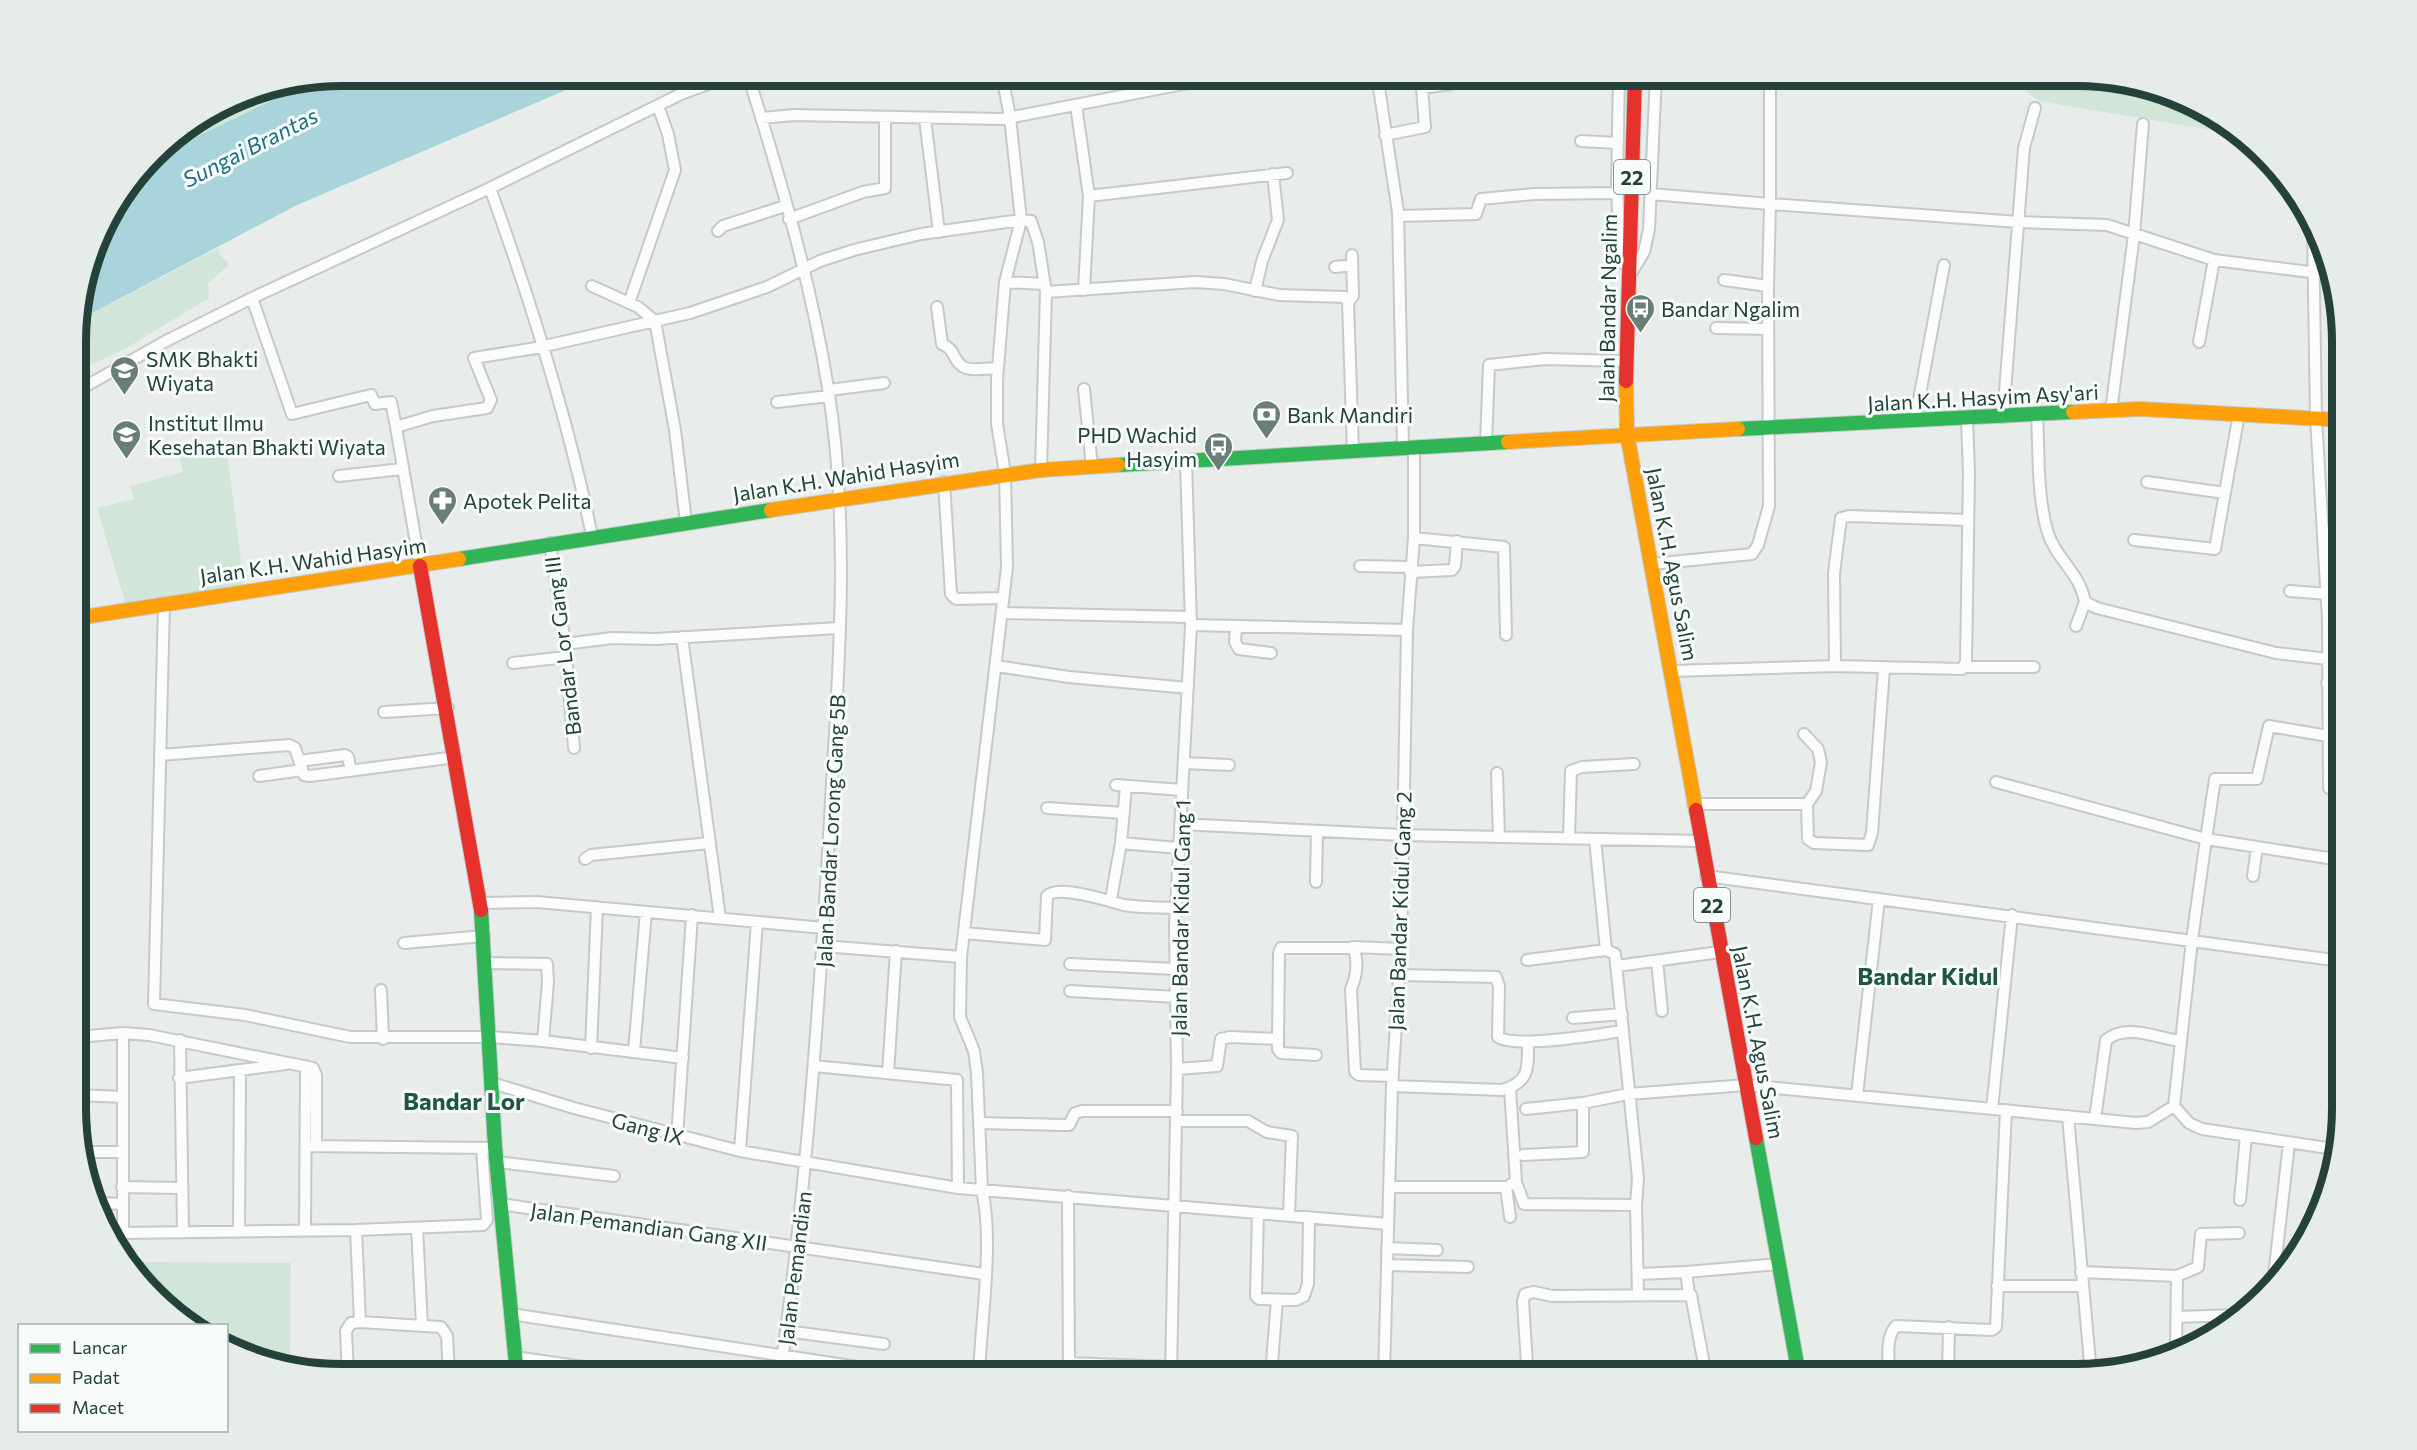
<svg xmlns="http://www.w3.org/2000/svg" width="2417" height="1450" viewBox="0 0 2417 1450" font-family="Commissioner,sans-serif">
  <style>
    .green { fill: #d1e6d8 }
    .water { fill: #a9d4db }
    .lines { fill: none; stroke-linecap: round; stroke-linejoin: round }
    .street-casing { stroke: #c5cac8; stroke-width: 14 }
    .fast-casing { stroke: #c3cbc8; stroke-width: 16 }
    .slow-casing { stroke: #c3cbc8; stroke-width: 16 }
    .jam-casing { stroke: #c3cbc8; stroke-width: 16 }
    .street { stroke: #fcfcfc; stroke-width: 10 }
    .fast { stroke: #30b455; stroke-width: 14 }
    .slow { stroke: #ff9f0a; stroke-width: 14 }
    .jam { stroke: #e5322d; stroke-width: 14 }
    .labels { text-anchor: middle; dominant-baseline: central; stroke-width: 6; stroke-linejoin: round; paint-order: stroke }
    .shield { fill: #f7fbf9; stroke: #637a73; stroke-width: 1.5 }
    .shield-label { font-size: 20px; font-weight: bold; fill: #24423a }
    .street-label { font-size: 21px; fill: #24423a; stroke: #f7fbf9 }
    .poi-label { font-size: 21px; fill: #24423a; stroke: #f7fbf9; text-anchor: start }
    .water-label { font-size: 22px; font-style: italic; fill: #1c6f80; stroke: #f7fbf9 }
    .quarter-label { font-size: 24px; font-weight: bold; fill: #1f5548; stroke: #f7fbf9 }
    .rim { fill: none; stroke: #24423a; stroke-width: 8 }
  </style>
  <rect width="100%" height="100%" fill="#e8edeb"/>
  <!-- green -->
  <path class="green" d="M2004 75C2078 75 2140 75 2208 110 2220 116 2230 127 2241 135L2039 101Z
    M314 80 190 140 156 153 165 141 236 97Z
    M218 248 220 255 229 264 208 284 209 298 125 349 77 371V321Z
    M226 445 245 592 127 608 97 508 134 499 130 486 183 472 179 454Z
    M132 1262 291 1263 290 1368 272 1366 227 1347 226 1326 193 1325 132 1268Z"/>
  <!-- water -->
  <path class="water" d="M341 75H601L297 205 77 321V307L103 223 156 153 190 140 314 80Z"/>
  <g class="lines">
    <defs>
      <path id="street" d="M748 75C780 177 811 282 828 388 849 518 840 653 832 783 821 981 808 1178 780 1375
        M1377 75 1398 212 1403 448
        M1619 75 1617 184 1619 243 1622 263
        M1076 105 1089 196 1084 290
        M761 118 794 115 1002 119 1230 75
        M925 119 939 232
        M1385 135 1425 127 1422 88 1451 84 1453 75
        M1581 141 1618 143
        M490 188C531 302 568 418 592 536
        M1651 194 1770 204V75
        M1089 196 1287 173
        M1398 216 1476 214 1481 199 1534 194 1617 193
        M789 219 863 192 885 188V118
        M2313 229 2316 418 2328 620 2329 788 2341 791
        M718 231 723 226 785 206
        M1335 267 1352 265
        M1630 275 1644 252 1649 229 1656 75
        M1724 280 1768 286
        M1005 282 1045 284
        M592 286 638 307 655 321 675 430 686 522
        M1255 291 1262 261 1278 220 1273 174
        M1046 292 1195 282 1224 284 1279 295 1345 297 1348 302 1353 451
        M252 298 292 414 371 395 375 404 391 402 396 427
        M1348 302 1353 296 1352 255
        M629 303 675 170 668 134 658 106
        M937 307 942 344C956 350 952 359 962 366 969 372 989 368 998 368
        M1716 328 1768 329
        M2199 342 2214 260
        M1084 389 1092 467
        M829 390 884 383
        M77 391 166 341 252 298 490 188 681 94 732 75
        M777 402 829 396
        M2111 411 2134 235 2143 124
        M2037 415C2039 452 2037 494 2047 530 2055 559 2080 572 2085 602L2097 608 2276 653 2328 659
        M2003 417 2024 148 2035 108
        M1915 421 1944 265
        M1486 443 1489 365 1545 359 1625 361
        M339 476 402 469
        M944 482 951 594 956 599 1003 598
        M2147 482 2225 493
        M2324 532 2341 534
        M1414 538 1504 547 1506 635
        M2134 540 2215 549 2239 414
        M550 543 565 644 574 748
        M1652 564 1752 554 1758 545 1769 506 1768 286 1770 204 2018 222 2107 225 2214 260 2326 274
        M420 566 396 427 433 416 487 408 491 400 474 358 536 348 690 313 767 287 820 261 854 250 921 234 1021 220 1031 221 1038 242 1046 292 1041 470
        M1360 566 1411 567
        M1410 572 1452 570 1455 566 1457 541
        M2290 591 2341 595
        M164 603 154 1004 245 1015 350 1037H490L543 1041
        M1002 613 1190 617
        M2328 620 2341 621
        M1191 625 1407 630
        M2076 626 2085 602
        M1236 627 1235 642 1239 649 1271 653
        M682 637 720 918
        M565 644 612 638 655 639 839 628
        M513 663 566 657
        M996 666 1069 677 1188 688
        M1835 666 1834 573 1841 518 1849 516 1968 520
        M1965 667H2034
        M1672 671 1835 666 1962 669 1966 662 1969 473 1967 419
        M2327 683 2341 684
        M384 712 448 708
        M1804 734 1818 749 1821 762 1816 791 1807 804 1808 839 1814 843 1868 845 1872 833 1884 668
        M160 755 289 745 295 748 304 775 310 776 456 757
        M299 761 345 755 348 757 351 771
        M1184 763 1229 765
        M1497 773 1499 836
        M259 776 302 770
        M1996 782 2206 839 2215 779H2257L2269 726 2328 736
        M1116 785 1182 790
        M1693 804H1807
        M1047 808 1124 813
        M1180 824 1402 835 1701 841
        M1569 838 1571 771 1582 767 1634 764
        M1595 839 1606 950
        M1121 843 1126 786
        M585 859 591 855 709 843
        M1706 876 2341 961
        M2253 876 2257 847
        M1316 882 1317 831
        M1111 899 1121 843 1178 848
        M481 903 537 902 824 928
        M964 933 1045 940 1047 896C1059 884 1108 901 1124 905 1141 908 1159 907 1176 908
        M404 943 484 936
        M823 946 961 957
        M1527 960 1606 950 1615 954 1638 1178 1636 1205 1638 1295
        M1657 961 1662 1011
        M2338 961 2335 1015 2341 1022
        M486 963 547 964 548 982 543 1041 683 1058
        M1070 964 1176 969
        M1617 966 1720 952
        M1399 975 1496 977 1499 986 1498 1037C1517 1049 1598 1034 1623 1031
        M381 990 383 1039
        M1070 991 1177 997
        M1573 1018 1622 1014
        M77 1037 123 1033 149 1035 313 1068 316 1075V1146
        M1278 1039 1279 953 1281 948H1354
        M180 1040 183 1232
        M591 1048 597 907
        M634 1051 646 912
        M814 1066 957 1080 958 1188
        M1177 1069 1217 1066 1221 1039 1230 1037 1278 1039V1049L1281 1053 1316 1055
        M888 1073 896 951
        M1393 1076 1359 1075 1355 1072 1351 989C1357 975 1359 962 1353 947L1401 949
        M179 1078 286 1064
        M492 1083 574 1108 740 1151 958 1188 1388 1224
        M1392 1086 1502 1090C1530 1082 1528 1068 1528 1042
        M77 1095 123 1097
        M1857 1095 1879 899
        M2174 1106 2192 940 2206 839 2341 860
        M1526 1109 1583 1103 1628 1094 1746 1085 2136 1123 2148 1122 2174 1106 2189 1123 2202 1129 2334 1149
        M1992 1109 2012 915
        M2068 1116 2091 1374
        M2095 1119 2106 1040C2127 1023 2156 1038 2181 1041
        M1176 1121H1248L1267 1132 1292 1136 1289 1215
        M981 1123 1063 1125H1069L1075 1113 1082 1111H1177
        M677 1137 692 915
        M306 1146 489 1148
        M740 1151 757 922
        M81 1152H122
        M1523 1155 1583 1152V1103
        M497 1162 614 1176
        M1516 1182 1524 1204 1636 1205
        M1510 1185 1516 1182 1510 1088
        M122 1187 180 1188
        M1391 1187H1506L1510 1217
        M1068 1196 1069 1375
        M2240 1200 2246 1136
        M100 1203 122 1204
        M500 1204 984 1274
        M1258 1213 1256 1296 1259 1299 1296 1300 1304 1296 1308 1284 1309 1217
        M417 1228 422 1326
        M305 1229 306 1066
        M239 1230 240 1072
        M356 1230 360 1322
        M123 1233V1033
        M115 1245 123 1233 356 1230 483 1225 487 1220 482 1149
        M1387 1248 1437 1250
        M1387 1265 1468 1267
        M2081 1272 2177 1276 2176 1349
        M1638 1274 1686 1272
        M2177 1276 2198 1267 2201 1234 2239 1233
        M2273 1285 2289 1143
        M1997 1286H2082
        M1689 1295 1686 1272 1779 1264
        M511 1314 910 1375
        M2177 1317 2240 1315
        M786 1331 884 1344
        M515 1357 638 1375
        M1069 1363 1171 1367
        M348 1371 394 1375
        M1948 1374 1949 1327
        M348 1375 346 1331 351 1323 360 1322 441 1327 447 1336 449 1375
        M979 1375C981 1320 994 1241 982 1190L977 1073 974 1051 960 1017 961 957 1007 567 1005 473 997 424V380L1005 282 1021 220 1010 117 1002 75
        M1171 1375 1177 1069 1175 926 1191 625 1186 461
        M1271 1375 1277 1300
        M1384 1375 1392 1086 1401 949 1407 630 1414 538V447
        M1541 1375 1529 1372 1527 1365 1523 1301 1525 1294 1534 1292 1552 1296 1691 1295 1706 1375
        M1889 1375C1889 1360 1885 1337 1896 1326L1992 1330 1996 1327 2006 1110"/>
      <path id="fast" d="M1738 429 2073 412
        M1118 465 1508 442
        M459 559 771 510
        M481 910 495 1147 517 1375
        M1756 1138 1799 1375"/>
      <path id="slow" d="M1626 381 1627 434 1696 810
        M2073 412 2140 409 2341 420
        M1508 442 1738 429
        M771 510 1041 470 1118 465
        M77 618 459 559"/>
      <path id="jam" d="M1626 381 1635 75
        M420 566 481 910
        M1696 810 1756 1138"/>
    </defs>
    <!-- street casing -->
    <use href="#street" class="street-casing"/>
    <!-- fast casing -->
    <use href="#fast" class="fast-casing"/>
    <!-- slow casing -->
    <use href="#slow" class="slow-casing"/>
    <!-- jam casing -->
    <use href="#jam" class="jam-casing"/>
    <!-- street -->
    <use href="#street" class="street"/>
    <!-- fast -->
    <use href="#fast" class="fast"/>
    <!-- slow -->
    <use href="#slow" class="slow"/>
    <!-- jam -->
    <use href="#jam" class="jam"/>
  </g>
  <!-- icons -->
  <defs>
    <symbol id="bus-pin" viewBox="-11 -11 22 30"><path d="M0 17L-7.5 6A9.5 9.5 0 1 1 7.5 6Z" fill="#697e78" stroke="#f7fbf9"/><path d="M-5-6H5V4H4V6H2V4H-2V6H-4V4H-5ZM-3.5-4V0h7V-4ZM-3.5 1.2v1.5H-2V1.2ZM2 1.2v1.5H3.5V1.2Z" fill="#fff"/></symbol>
    <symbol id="school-pin" viewBox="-11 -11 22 30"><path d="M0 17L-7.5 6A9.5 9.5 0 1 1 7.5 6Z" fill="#697e78" stroke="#f7fbf9"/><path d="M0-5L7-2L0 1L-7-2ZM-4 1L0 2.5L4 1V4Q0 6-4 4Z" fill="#fff"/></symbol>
    <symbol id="bank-pin" viewBox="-11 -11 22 30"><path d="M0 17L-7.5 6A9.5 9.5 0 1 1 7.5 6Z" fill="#697e78" stroke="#f7fbf9"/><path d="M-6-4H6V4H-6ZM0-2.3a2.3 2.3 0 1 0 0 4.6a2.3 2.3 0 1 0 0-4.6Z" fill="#fff"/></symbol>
    <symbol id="university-pin" viewBox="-11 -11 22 30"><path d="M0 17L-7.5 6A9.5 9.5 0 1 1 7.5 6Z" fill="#697e78" stroke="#f7fbf9"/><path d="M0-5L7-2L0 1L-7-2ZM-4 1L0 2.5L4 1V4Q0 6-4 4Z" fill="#fff"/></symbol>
    <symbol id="pharmacy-pin" viewBox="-11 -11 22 30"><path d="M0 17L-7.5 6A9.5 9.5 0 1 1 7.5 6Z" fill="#697e78" stroke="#f7fbf9"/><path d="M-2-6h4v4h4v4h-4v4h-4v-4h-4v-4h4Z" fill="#fff"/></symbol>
  </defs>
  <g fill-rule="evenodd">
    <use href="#bus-pin" x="1624" y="292" width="33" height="45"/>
    <use href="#school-pin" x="108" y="354" width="33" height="45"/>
    <use href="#bank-pin" x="1250" y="398" width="33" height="45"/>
    <use href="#university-pin" x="110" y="418" width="33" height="45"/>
    <use href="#bus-pin" x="1202" y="430" width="33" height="45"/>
    <use href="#pharmacy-pin" x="426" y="484" width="33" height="45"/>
  </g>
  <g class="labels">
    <!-- shield labels -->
    <g class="shield">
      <rect x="1614" y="160" width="36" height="34" rx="4.5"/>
      <rect x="1694" y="888" width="36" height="34" rx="4.5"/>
    </g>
    <g class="shield-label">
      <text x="1632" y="177">22</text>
      <text x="1712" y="905">22</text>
    </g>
    <!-- street labels -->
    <g class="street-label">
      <text transform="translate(1607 308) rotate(-89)">Jalan Bandar Ngalim</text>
      <text transform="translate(1983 397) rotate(-3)">Jalan K.H. Hasyim Asy'ari</text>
      <text transform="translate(846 476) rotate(-9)">Jalan K.H. Wahid Hasyim</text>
      <text transform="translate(313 560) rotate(-8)">Jalan K.H. Wahid Hasyim</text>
      <text transform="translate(1673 564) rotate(79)">Jalan K.H. Agus Salim</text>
      <text transform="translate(562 646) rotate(-97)">Bandar Lor Gang III</text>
      <text transform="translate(830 831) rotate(-87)">Jalan Bandar Lorong Gang 5B</text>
      <text transform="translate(1399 911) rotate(-88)">Jalan Bandar Kidul Gang 2</text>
      <text transform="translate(1180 918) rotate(-89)">Jalan Bandar Kidul Gang 1</text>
      <text transform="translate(1759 1042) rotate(79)">Jalan K.H. Agus Salim</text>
      <text transform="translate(648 1128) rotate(15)">Gang IX</text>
      <text transform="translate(649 1226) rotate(8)">Jalan Pemandian Gang XII</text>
      <text transform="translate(794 1268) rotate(-83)">Jalan Pemandian</text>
    </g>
    <!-- poi labels -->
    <g class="poi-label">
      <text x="1661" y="308">Bandar Ngalim</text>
      <text x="146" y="358">SMK Bhakti<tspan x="146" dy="24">Wiyata</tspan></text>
      <text x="1287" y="414">Bank Mandiri</text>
      <text x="148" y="422">Institut Ilmu<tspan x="148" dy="24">Kesehatan Bhakti Wiyata</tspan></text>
      <text x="1197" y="434" text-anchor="end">PHD Wachid<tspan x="1197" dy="24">Hasyim</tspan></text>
      <text x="463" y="500">Apotek Pelita</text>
    </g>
    <!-- water labels -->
    <g class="water-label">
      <text transform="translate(250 147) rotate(-27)">Sungai Brantas</text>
    </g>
    <!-- quarter labels -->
    <g class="quarter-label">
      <text x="1928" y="975">Bandar Kidul</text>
      <text x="464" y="1100">Bandar Lor</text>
    </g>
  </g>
  <!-- crop -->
  <path d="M0 0H2417V1450H0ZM342 86H2076A256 256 0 0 1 2332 342V1108A256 256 0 0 1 2076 1364H342A256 256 0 0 1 86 1108V342A256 256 0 0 1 342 86Z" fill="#e6ecea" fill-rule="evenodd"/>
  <path class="rim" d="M342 86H2076A256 256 0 0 1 2332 342V1108A256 256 0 0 1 2076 1364H342A256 256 0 0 1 86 1108V342A256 256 0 0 1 342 86Z"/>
  <!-- legend -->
  <rect x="18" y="1324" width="210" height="108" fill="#f7fbf9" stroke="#a3b1ad" stroke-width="1.5"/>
  <rect x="30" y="1344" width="30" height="9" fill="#30b455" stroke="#a3b1ad" stroke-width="1.5"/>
  <text x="72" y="1354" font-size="18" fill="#24423a">Lancar</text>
  <rect x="30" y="1374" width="30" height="9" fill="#ff9f0a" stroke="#a3b1ad" stroke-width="1.5"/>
  <text x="72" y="1384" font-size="18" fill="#24423a">Padat</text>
  <rect x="30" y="1404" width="30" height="9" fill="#e5322d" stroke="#a3b1ad" stroke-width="1.5"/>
  <text x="72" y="1414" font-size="18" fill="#24423a">Macet</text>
</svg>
